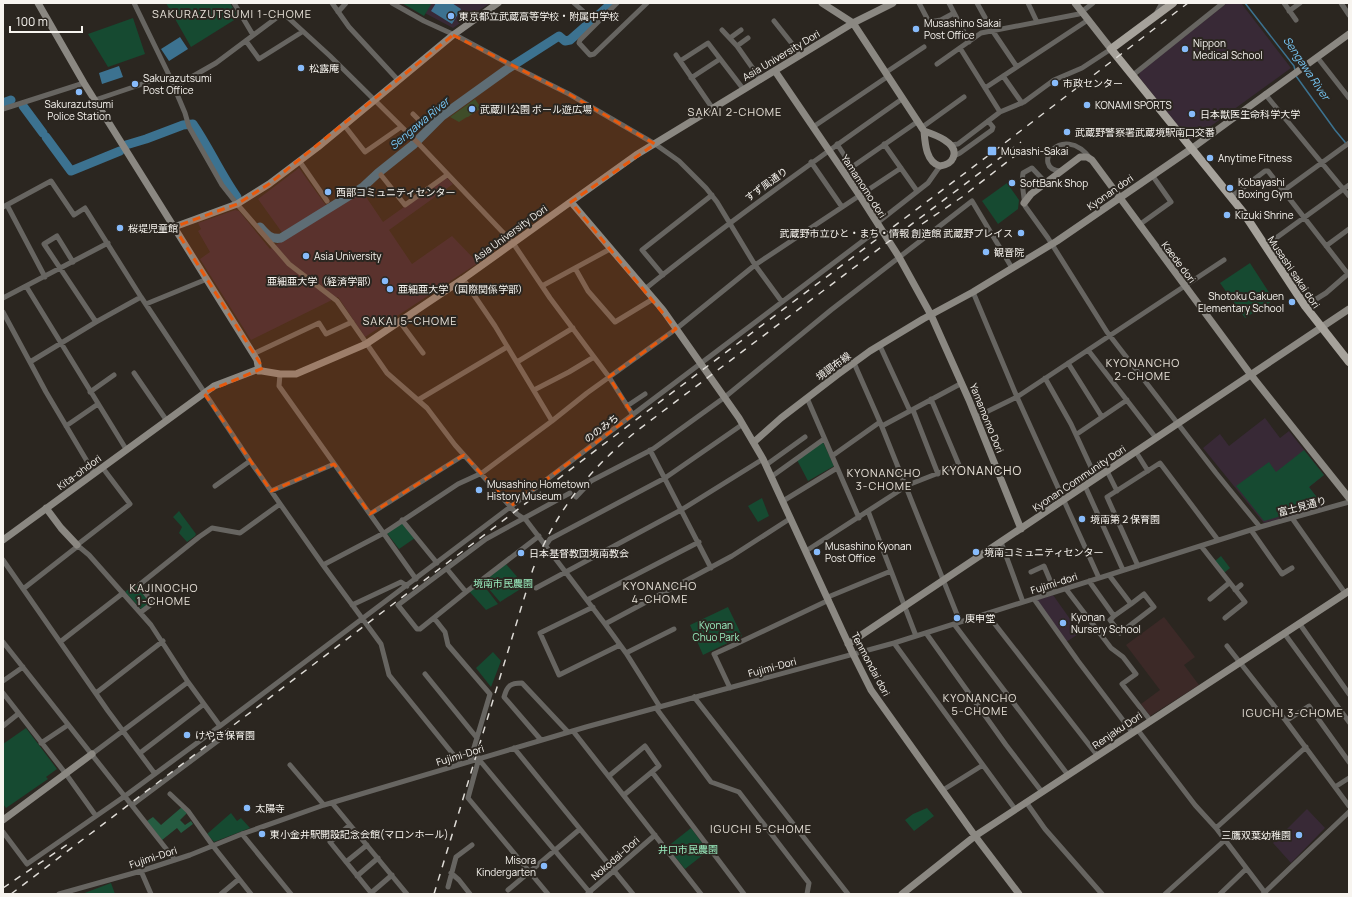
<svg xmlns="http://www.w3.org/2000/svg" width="1352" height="897" viewBox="0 0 1352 897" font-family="Manrope,'Noto Sans JP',sans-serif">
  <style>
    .industrial { fill: #3c2927 }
    .education { fill: #382936 }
    .green { fill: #164a31 }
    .forest { fill: #255c41 }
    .water { fill: #3c7290 }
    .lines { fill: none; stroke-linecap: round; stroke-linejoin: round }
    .stream { stroke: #3c7290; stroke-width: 1.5 }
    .river { stroke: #3c7290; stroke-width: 9 }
    .street { stroke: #676561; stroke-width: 5 }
    .secondary { stroke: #8b8882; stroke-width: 7 }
    .primary { stroke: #a6a29b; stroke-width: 8 }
    .rail { stroke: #dedbd6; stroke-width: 1.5; stroke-dasharray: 7 7; stroke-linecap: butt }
    .marked { fill: #e8590c; fill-opacity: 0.2; stroke: #e8590c; stroke-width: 3; stroke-dasharray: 8 5; stroke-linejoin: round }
    .poi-dot { fill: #87bbfb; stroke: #2b2620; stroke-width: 1.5 }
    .labels { text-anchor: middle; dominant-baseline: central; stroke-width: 4; stroke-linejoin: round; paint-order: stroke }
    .poi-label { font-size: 10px; fill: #f7f4ef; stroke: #2b2620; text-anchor: start }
    .street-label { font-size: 10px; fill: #f7f4ef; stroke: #2b2620 }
    .park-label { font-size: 10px; fill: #9aedbf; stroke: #2b2620 }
    .neighbourhood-label { font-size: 11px; letter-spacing: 1px; fill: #e9e3da; stroke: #2b2620 }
    .water-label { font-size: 11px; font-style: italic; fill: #77c9f8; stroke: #2b2620 }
    .quarter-label { font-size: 12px; letter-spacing: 1px; fill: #e9e3da; stroke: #2b2620 }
  </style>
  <rect width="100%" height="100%" fill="#2b2620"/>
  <!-- industrial -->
  <path class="industrial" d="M1164 617 1195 657 1184 665 1199 685 1150 716 1141 704 1160 690 1126 645Z"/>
  <!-- education -->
  <path class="education" d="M406 3H490L453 28Z
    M1227 3H1241L1291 68 1193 139H1189L1139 77 1140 72Z
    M299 168 330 211 362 191 383 222 446 177 453 184 389 230 412 264 452 236 478 263 365 337 338 297 251 340 200 259 210 252 198 231 201 229 198 223 235 210 239 211 270 249 286 238 258 199Z
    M1265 418 1280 438 1289 431 1324 475 1309 487 1324 507 1264 523 1203 448 1220 434 1229 446Z
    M1053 595 1080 633 1066 642 1036 600Z
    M1307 809 1325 828 1291 863 1273 843Z"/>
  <!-- green -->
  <path class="green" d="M166 3H230L239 17 191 47Z
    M402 3H432L424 16Z
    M133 18 145 54 108 67 88 34Z
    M475 99 481 108 468 117H467L459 122 450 117Z
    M1007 183 1019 200 1018 209 998 224 982 201Z
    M1250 263 1274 300 1245 318 1220 283Z
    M823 442 834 466 808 481 797 460Z
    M1304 450 1324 475 1309 487 1322 504 1264 521 1236 486 1269 462 1276 472Z
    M762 498 769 516 758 522 748 506Z
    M179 511 196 534 195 536 187 542 179 533 182 527 173 517Z
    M402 522 415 538 399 549 386 532Z
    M1221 556 1230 568 1224 573 1215 561Z
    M506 564 525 586 500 602 483 582Z
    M481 582 498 604 486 610 469 591Z
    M136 583 150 603 141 609 125 592Z
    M728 607 742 636 703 655 690 625Z
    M493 652 501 661 491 687 476 668Z
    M26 728 57 769 46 777 48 779 6 808 3 804V744Z
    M927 808 934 816 914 831 905 820 913 814Z
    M231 813 237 821 241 818 250 828 214 842 207 834Z
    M691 828 708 851 685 869 667 847Z
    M111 883 115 894H82Z"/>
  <!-- forest -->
  <path class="forest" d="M182 807 187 813 180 820 185 825 191 821 193 824 181 833 177 828 162 840 147 821 153 817 161 825Z"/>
  <!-- water -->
  <path class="water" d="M436 3H452L461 9 452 24 431 11Z
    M180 37 188 49 169 61 161 49Z
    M119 66 123 77 102 84 99 73Z"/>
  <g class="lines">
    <!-- stream -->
    <path class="stream" d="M1245 3 1294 66 1295 70
      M1296 76 1335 130 1349 147"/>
    <!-- river -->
    <path class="river" d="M3 103 11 100
      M23 106 43 133
      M46 137 71 171 120 151
      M126 145 146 139 183 125 193 124C209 147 220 173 237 197
      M260 227C266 234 271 240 281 238L352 194 363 187 378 173 413 145 442 116 506 70 559 36 565 41 570 40 612 3"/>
    <!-- street -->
    <path class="street" d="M134 3 169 75 185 113 189 127 222 185 237 204 289 264 337 301 387 373 427 408 455 445 517 514 526 520 605 624 626 653 660 707
      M234 3 253 35
      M332 3 349 27 398 80
      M392 3 424 21 459 37 511 65 569 94 655 144 679 161 706 188 717 202 755 265 782 302
      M574 3 583 11
      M617 3 580 40 579 43 590 55 594 54 647 3
      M919 3 929 22 941 20 954 13
      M949 3 969 42
      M977 3 992 30 1017 67
      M1028 3 1037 22
      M1284 3 1296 20
      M1341 3 1349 15
      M1289 11 1300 3
      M338 12 346 3
      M1157 12 1162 3
      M774 21 801 55
      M722 30 737 46 761 80
      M730 38 741 30
      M246 41 259 59 302 32
      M737 46 748 38
      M960 48 1000 112
      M676 55 713 109
      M1317 57 1349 98
      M680 61 708 43 744 90
      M937 64 981 33 1079 14 1093 3
      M885 73 924 47
      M1133 75 1223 3
      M1003 76 1022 103
      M691 78 720 59
      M174 87 216 63 283 13 330 56 418 143 513 243 550 298 609 377 633 415
      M985 88 1088 20
      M1265 94 1349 196
      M95 100 169 75
      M3 109 84 83
      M344 125 365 152 401 127
      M813 127 887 77
      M921 128 964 97
      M408 134 420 121 413 114
      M837 144 852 167 917 122
      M884 144 917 191
      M951 145 958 144 1000 112 1024 102 1054 80 1082 68 1111 49
      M954 156 960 153 992 130 993 127 988 121
      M300 162 327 201
      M811 162 842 207
      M1061 171C1029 169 1061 120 1091 159
      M381 175 405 205 447 175
      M1047 184 1032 168 1023 173 1022 182 1025 206 1048 238 1107 332 1216 473 1260 527
      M1283 191 1349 143
      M1231 197 1265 171H1268L1348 274
      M7 205 45 277
      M3 207 51 181 74 215 85 208 141 297 250 461 323 565 381 644 389 675 461 764
      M877 223 928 183 940 166
      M1139 225 1171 202 1152 175
      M1265 246 1349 185
      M1326 246 1349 229
      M73 262 57 236 44 244 96 322
      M575 268 588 291 615 322 653 299
      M663 275 642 250 712 195
      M463 279 495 326 552 421
      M26 286 126 449
      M542 286 610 249
      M645 289C728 222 815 160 902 99
      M973 292 1017 397 1099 578
      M3 298 108 243
      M146 304 207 279
      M1305 306 1326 293 1349 273
      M3 312 46 392 94 473
      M400 322 423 353
      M880 346 910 411
      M1088 350 1156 438
      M253 354 319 323 326 334 352 322
      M30 362 96 322 141 297
      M517 362 573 328
      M854 363 880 422 960 622
      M1068 363 1102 417
      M134 373 167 421
      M280 374 279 386 416 579
      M1045 378 1071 424 1096 478
      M534 390 569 372 594 357
      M90 392 114 375
      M807 398 859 518
      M418 400 507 347
      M627 406 645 394
      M913 410 938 474
      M976 417 1017 397 1224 260
      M66 426 98 404
      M882 426 962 383
      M1077 434 1127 400
      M650 450 711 568
      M1136 452 1148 471
      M832 456 880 422
      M766 465 805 437
      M1107 471 1117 491
      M771 477 824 439
      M215 486 250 461
      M1085 486 1123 570
      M271 491 334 464
      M576 497 591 481 653 449 725 397 831 310 972 201 1012 268
      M783 501 837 468
      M868 511 916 636
      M370 514 464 455
      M1292 518 1345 593
      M402 520 437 563
      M1251 530 1282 574 1292 568
      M539 536 466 592 420 629H417L398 605 486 539 570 493
      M1001 542 1023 602
      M546 545 550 539 665 478 743 424
      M1201 546 1245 602 1225 618
      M806 551 908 485 959 465 931 399
      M3 560 108 711 155 774
      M323 565 384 533 458 484 482 473 552 421 587 393 676 329 755 265 901 168
      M1138 566 1107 497 1160 463 1218 540
      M447 569 466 592
      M1031 572 1044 566 1055 592
      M1089 581 1114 616 1110 620 1120 633 1154 607 1144 594 1131 604 1109 575
      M536 588 681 510 763 459
      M23 589 78 546
      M1066 589 1111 648 1123 657 1136 674 1122 684 1150 720
      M1235 590 1241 585
      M828 597 891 571
      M1034 599 1078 661 1132 732
      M1210 599 1229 583
      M587 600 699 542
      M352 605 401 582 407 586
      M593 607 540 633 559 675 620 645
      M141 612 153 603 139 585 199 537 212 528 240 533 280 504
      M987 614 1097 755
      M1114 616 1131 604
      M434 618 445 632 448 645 490 694 470 761
      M1299 623 1349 694
      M605 624 732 556 791 518
      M954 624 1068 775
      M926 633 1006 745 1042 792
      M1284 633 1349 722
      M3 642 175 860
      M60 642 123 593
      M894 643 1015 809
      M1227 646 1286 721 1349 806
      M626 653 674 629
      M425 674 477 738
      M3 681 23 667
      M730 688 714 654 736 644 829 600
      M3 693 66 774 96 816
      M96 693 163 641
      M694 697 848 894
      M656 708 711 782 739 792 809 883 807 894
      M1286 721 1309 706 1349 762
      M3 726 18 714
      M220 726 880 228
      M1137 729 1195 805 1216 828 1266 894
      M573 731 701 894
      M541 740 504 697C507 686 510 683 522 683L568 732
      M41 743 68 725
      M514 748 633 894
      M140 753 204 704
      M92 754 188 682
      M479 758 481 762 591 894
      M479 758 468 798 548 894
      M290 765 324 805
      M652 772 744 894
      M609 776 645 746 659 766 624 795
      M1335 787 1349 778
      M943 790 983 765
      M170 794 188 811 213 846 251 894
      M1026 802 1045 829 1102 894
      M332 803 407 894
      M132 805 227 734
      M350 825 330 842 372 894
      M1216 828 1306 747
      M3 832 27 864 125 796 220 726 188 682 151 625 89 555 77 545 130 504 102 467
      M242 834 291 894
      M346 862 367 845
      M141 871 151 894
      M451 873 459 880 470 894
      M357 876 378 858
      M448 887 456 857 472 845
      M508 890 580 829
      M371 893 392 875
      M588 893 655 835
      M59 894 141 871 190 855 242 834 324 805 586 727 894 643 1260 527 1349 502
      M221 894 239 879
      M1165 894 1225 840
      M1220 894 1246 869
      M1263 894 1349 812"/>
    <!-- secondary -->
    <path class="secondary" d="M38 3 84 83 257 360 259 371
      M822 3 853 23 924 131C925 143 926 162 940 166 946 165 951 163 953 158 960 143 933 134 924 131
      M1075 3 1111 49
      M775 71 860 196 899 257 931 315 969 400 1021 529
      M571 202 663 310 739 418 763 459 853 654 871 690 975 836 1019 894
      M1024 203 1031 194 1080 157H1087L1092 160 1251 375 1349 498
      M174 227 237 204 269 184 318 147 453 35 498 3
      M754 442 781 418 837 375 870 351 923 319 973 292 1057 241 1191 149 1349 34
      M46 508 61 528 77 545
      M3 540 214 386 256 370 280 374H296L366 344 463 279 636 155 853 23 893 3
      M848 644 1349 309
      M3 820 92 754
      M902 894 975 836 1349 591"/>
    <!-- primary -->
    <path class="primary" d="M1173 3 1111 49 1243 212 1305 306 1349 362"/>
    <!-- rail -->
    <path class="rail" d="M922 224 962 197 1025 148
      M3 888 71 842
      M11 894 633 422 993 152 1188 3
      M434 894 533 569C556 511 589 469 638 430L1021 142"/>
  </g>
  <!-- marked area -->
  <path class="marked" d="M453 35 569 94 655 144 571 202 676 329 609 377 633 415 511 506 464 455 370 514 334 464 271 491 204 393 263 368 174 227 237 204 269 184Z"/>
  <!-- markers -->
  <g class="poi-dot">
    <circle cx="451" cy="16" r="4"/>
    <circle cx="916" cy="29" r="4"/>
    <circle cx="1185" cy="49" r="4"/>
    <circle cx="301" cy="68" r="4"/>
    <circle cx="1055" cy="83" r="4"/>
    <circle cx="135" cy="84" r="4"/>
    <circle cx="79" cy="92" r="4"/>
    <circle cx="1087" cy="105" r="4"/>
    <circle cx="472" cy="109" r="4"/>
    <circle cx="1192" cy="114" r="4"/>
    <circle cx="1067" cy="132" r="4"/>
    <rect x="987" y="146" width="10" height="10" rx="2"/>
    <circle cx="1210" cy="158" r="4"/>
    <circle cx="1012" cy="183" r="4"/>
    <circle cx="1230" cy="188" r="4"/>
    <circle cx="328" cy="192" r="4"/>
    <circle cx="1227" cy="215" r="4"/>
    <circle cx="120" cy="228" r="4"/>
    <circle cx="1021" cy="233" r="4"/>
    <circle cx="986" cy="252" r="4"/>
    <circle cx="306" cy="256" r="4"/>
    <circle cx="385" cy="281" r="4"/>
    <circle cx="390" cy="289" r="4"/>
    <circle cx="1292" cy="302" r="4"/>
    <circle cx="479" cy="490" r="4"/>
    <circle cx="1082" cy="519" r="4"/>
    <circle cx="817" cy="552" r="4"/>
    <circle cx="976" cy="552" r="4"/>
    <circle cx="521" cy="553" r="4"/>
    <circle cx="957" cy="618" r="4"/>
    <circle cx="1063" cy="623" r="4"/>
    <circle cx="187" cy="735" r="4"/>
    <circle cx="247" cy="808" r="4"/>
    <circle cx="262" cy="834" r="4"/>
    <circle cx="1299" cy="835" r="4"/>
    <circle cx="544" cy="866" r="4"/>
  </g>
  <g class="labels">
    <!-- poi labels -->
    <g class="poi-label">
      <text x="459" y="16">東京都立武蔵高等学校・附属中学校</text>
      <text x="924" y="23">Musashino Sakai<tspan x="924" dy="12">Post Office</tspan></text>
      <text x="1193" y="43">Nippon<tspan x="1193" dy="12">Medical School</tspan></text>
      <text x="309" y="68">松露庵</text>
      <text x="143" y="78">Sakurazutsumi<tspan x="143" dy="12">Post Office</tspan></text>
      <text x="1063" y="83">市政センター</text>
      <text x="79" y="104" text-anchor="middle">Sakurazutsumi<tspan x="79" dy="12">Police Station</tspan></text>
      <text x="1095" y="105">KONAMI SPORTS</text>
      <text x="480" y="109">武蔵川公園 ボール遊広場</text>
      <text x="1200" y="114">日本獣医生命科学大学</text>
      <text x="1075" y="132">武蔵野警察署武蔵境駅南口交番</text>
      <text x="1001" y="151">Musashi-Sakai</text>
      <text x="1218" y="158">Anytime Fitness</text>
      <text x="1238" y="182">Kobayashi<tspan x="1238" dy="12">Boxing Gym</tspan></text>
      <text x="1020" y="183">SoftBank Shop</text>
      <text x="336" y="192">西部コミュニティセンター</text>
      <text x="1235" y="215">Kizuki Shrine</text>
      <text x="128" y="228">桜堤児童館</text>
      <text x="1013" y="233" text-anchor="end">武蔵野市立ひと・まち・情報 創造館 武蔵野プレイス</text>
      <text x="994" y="252">観音院</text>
      <text x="314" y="256">Asia University</text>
      <text x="377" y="281" text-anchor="end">亜細亜大学（経済学部）</text>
      <text x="398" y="289">亜細亜大学（国際関係学部）</text>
      <text x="1284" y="296" text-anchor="end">Shotoku Gakuen<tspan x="1284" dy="12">Elementary School</tspan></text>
      <text x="487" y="484">Musashino Hometown<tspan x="487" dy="12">History Museum</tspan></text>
      <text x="1090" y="519">境南第２保育園</text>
      <text x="825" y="546">Musashino Kyonan<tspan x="825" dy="12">Post Office</tspan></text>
      <text x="984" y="552">境南コミュニティセンター</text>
      <text x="529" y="553">日本基督教団境南教会</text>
      <text x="1071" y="617">Kyonan<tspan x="1071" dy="12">Nursery School</tspan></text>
      <text x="965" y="618">庚申堂</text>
      <text x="195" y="735">けやき保育園</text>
      <text x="255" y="808">太陽寺</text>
      <text x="270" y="834">東小金井駅開設記念会館(マロンホール)</text>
      <text x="1291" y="835" text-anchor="end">三鷹双葉幼稚園</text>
      <text x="536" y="860" text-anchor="end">Misora<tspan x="536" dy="12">Kindergarten</tspan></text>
    </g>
    <!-- street labels -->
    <g class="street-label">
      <text transform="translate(781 55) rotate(-31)">Asia University Dori</text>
      <text transform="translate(766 184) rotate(-36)">すず風通り</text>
      <text transform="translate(864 186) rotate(57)">Yamamomo dori</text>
      <text transform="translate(1110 192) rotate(-35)">Kyonan dori</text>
      <text transform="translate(510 233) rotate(-36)">Asia University Dori</text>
      <text transform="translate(1179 262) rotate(53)">Kaede dori</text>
      <text transform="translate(1294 272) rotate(56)">Musashi sakai dori</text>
      <text transform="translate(833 366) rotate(-36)">境調布線</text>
      <text transform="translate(987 418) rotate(68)">Yamamomo Dori</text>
      <text transform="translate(601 428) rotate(-37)">ののみち</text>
      <text transform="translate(79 472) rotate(-36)">Kita-ohdori</text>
      <text transform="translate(1079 478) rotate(-34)">Kyonan Community Dori</text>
      <text transform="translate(1302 506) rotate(-15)">富士見通り</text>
      <text transform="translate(1054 583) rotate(-18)">Fujimi-dori</text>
      <text transform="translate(871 664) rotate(62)">Tenmondai dori</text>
      <text transform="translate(772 667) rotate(-15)">Fujimi-Dori</text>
      <text transform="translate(1117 730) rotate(-34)">Renjaku Dori</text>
      <text transform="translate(460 755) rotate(-17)">Fujimi-Dori</text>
      <text transform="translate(153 857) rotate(-18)">Fujimi-Dori</text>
      <text transform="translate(615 858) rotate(-41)">Nokodai-Dori</text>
    </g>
    <!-- park labels -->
    <g class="park-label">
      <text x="503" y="583">境南市民農園</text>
      <text x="716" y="625">Kyonan<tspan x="716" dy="12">Chuo Park</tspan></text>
      <text x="688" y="849">井口市民農園</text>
    </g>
    <!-- neighbourhood labels -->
    <g class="neighbourhood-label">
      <text x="232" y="13">SAKURAZUTSUMI 1-CHOME</text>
      <text x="735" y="111">SAKAI 2-CHOME</text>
      <text x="410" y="320">SAKAI 5-CHOME</text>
      <text x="1143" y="362">KYONANCHO<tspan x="1143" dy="13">2-CHOME</tspan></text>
      <text x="884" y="472">KYONANCHO<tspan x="884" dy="13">3-CHOME</tspan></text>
      <text x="660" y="585">KYONANCHO<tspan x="660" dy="13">4-CHOME</tspan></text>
      <text x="164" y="587">KAJINOCHO<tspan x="164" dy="13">1-CHOME</tspan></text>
      <text x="980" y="697">KYONANCHO<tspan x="980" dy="13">5-CHOME</tspan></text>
      <text x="1293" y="712">IGUCHI 3-CHOME</text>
      <text x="761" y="828">IGUCHI 5-CHOME</text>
    </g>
    <!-- water labels -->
    <g class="water-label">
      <text transform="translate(1307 68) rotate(56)">Sengawa River</text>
      <text transform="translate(419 123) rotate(-40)">Sengawa River</text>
    </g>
    <!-- quarter labels -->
    <g class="quarter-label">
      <text x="982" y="470">KYONANCHO</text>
    </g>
  </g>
  <!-- border -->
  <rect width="1352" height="897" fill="none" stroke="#f7f4ef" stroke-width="8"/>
  <!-- scale -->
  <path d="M10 26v6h72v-6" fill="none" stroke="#f7f4ef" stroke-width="2"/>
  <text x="16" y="26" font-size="12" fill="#f7f4ef" stroke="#2b2620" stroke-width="3" paint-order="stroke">100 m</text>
</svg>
